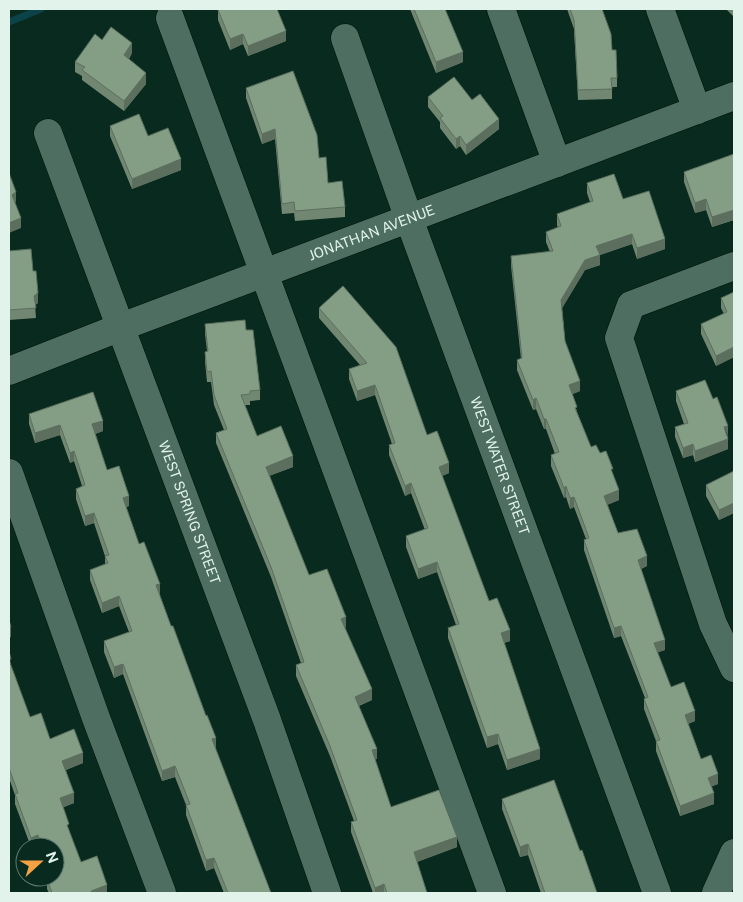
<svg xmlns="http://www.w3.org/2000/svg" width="743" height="902" viewBox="0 0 743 902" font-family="'Public Sans',sans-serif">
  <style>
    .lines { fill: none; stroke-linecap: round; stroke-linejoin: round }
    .stream { stroke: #0c4349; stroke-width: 7 }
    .minor-casing { stroke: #001109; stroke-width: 29 }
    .minor { stroke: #4d6e60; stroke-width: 28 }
    .wall { fill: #728772 }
    .shaded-wall { fill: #5c6e5d }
    .building { fill: #849d85; stroke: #5c6e5d }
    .labels { text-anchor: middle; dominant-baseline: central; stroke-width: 5; stroke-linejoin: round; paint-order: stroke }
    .street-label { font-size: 14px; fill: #e1f3ea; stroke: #092a1e }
  </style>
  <rect width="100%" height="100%" fill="#092a1e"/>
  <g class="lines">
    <!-- stream -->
    <path class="stream" d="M9 22 41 9"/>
    <defs>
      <g id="minor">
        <path d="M501 9 557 163"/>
        <path d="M660 9 697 110"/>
        <path d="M170 18C275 311 386 601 492 893"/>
        <path id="s1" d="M345 38 409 219 657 893"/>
        <path id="s2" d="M48 133 267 720 327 893"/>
        <path d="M734 266 631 305 619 338 713 624 734 668"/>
        <path id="s3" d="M9 371 121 327 734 96"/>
        <path d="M9 473 96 718 162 893"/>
        <path d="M716 893 734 853"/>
      </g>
    </defs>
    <!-- minor casing -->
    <use href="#minor" class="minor-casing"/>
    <!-- minor -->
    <use href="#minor" class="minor"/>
  </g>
  <!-- wall -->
  <path class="wall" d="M410 9H445L463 62 436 73Z
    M567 9H602L612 50 617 78V87H612V99L578 100 574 29Z
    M726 9H734V17Z
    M218 10 286 41 248 56 243 44 230 50 218 20Z
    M102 40 132 53 129 59 146 84 124 111 82 80V76L75 72V62Z
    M246 88 319 158 328 183 345 207V217L295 221 294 213 282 214 275 139 262 144 246 98Z
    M428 97 472 100 499 129 466 155 460 146 456 149 440 128V122L428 107Z
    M110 126 148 136 181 170 132 189 110 136Z
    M734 154V220L712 227 706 210 695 213 684 182V172Z
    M587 183 623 199 665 249 637 259 632 244 600 255V265L585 270 562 308 565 341 580 391 572 394 577 412 591 447 600 453 613 475 619 500 607 505 618 533 647 566 641 569 665 650 657 652 671 687 695 721 688 724 701 759 718 784 712 786 714 804 680 816 656 751V741L644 709V699L645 698 621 636 614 638 584 550V540L586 539 574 507 570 509 566 497 564 498 551 466V455L555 454 546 429H544L536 409 533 410 517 370V360L521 359 511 266V256L550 252 546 242V232L558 228 557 225V214L590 202 587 193Z
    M9 251 33 271 38 303 35 305 36 318 9 320Z
    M343 286 449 473 442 476 489 601 510 641 504 643 540 759 507 770 498 744 487 748 448 638V628L456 625 437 572 418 579 406 547V536L425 530 411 493 405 496 389 455V445L392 444 375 395 357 401 349 379V369L360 365 319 318V308Z
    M734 292V357L716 366 701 334V324L724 314 721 308V298Z
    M205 324 246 330 260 390V400L250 401V405H245L257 436 293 467 269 476 309 575 346 627H345L372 700 359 706 377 759H375L391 807 457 847 417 862 427 893H373L351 832V822L354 821 330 756 296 676V665L301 663 271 577 216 443V433L224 430 214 405 211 382H207L205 362V352L207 351 205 334Z
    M676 391 728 436V449L695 462 693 455 683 458 675 437V427L684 424 676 401Z
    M29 414 103 431 95 434 107 470 129 506 126 507 139 544 160 594H159L216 748H215L271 893H224L214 868 206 871 186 815V805L175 777 162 781 123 674 114 678 104 652V641L129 632 119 606 102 613 90 580V570L105 564V556L94 523 85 526 76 499V489L82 486 74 461 70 463 60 435 35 443 29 424Z
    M734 471V513L719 520 706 496V485Z
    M9 651 11 667 30 717 50 739 83 763 66 770 74 803 63 807 69 832 81 862 107 893H49L47 889V879L49 878V877H55V847H38V846L31 847 15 804V795L9 778Z
    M502 799 580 851 597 893H541L528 855 520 857 502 809Z"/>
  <!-- shaded-wall -->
  <path class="shaded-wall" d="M286 31V41L248 56V46Z
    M243 34V44L230 50V39Z
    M132 43V53L124 65V55Z
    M463 52V62L436 73V62Z
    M146 73V84L124 111V101Z
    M499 119V129L466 155V145Z
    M275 129V139L262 144V134Z
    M460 136V146L456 149V139Z
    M181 159V170L132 189V179Z
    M16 192V202L12 205V195Z
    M706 199V210L695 213V203Z
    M734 210V220L712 227V217Z
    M21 218V228L9 233V223Z
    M632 234V244L600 255V265L585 270 561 310V300L585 260 596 246Z
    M665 239V249L637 259V248Z
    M38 293V303L34 306V296Z
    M734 347V357L716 366V356Z
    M580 381V391L569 396V385Z
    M375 385V395L357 401V391Z
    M536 398V409L533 410V400Z
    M544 419H546V429H544Z
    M103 421V431L92 435V424Z
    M60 425V435L35 443V433Z
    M728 426V436L724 427Z
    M728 439V449L695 462V451Z
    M693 444V455L683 458V448Z
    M74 451V461L70 463V453Z
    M293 456V467L266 477V467Z
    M449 463V473L439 477V467Z
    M411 483V493L405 496V486Z
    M566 486V497L564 498V488Z
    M619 490V500L604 506V496Z
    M129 496V506L123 508V498Z
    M574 497V507L570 509V498Z
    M734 503V513L719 520V510Z
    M94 513V523L85 526V516Z
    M647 556V566L638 570V560Z
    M437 562V572L418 579V569Z
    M160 584V594L156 596V585Z
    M119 596V606L102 613V603Z
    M346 617V627L341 629V619Z
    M621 626V636L614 638V628Z
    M11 627V637L9 638V628Z
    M510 630V641L501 644V633Z
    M665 640V650L654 654V643Z
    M123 664V674L114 678V667Z
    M372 689V700L355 707V697Z
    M695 711V721L685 725V715Z
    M498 734V744L487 748V737Z
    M216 738V748L212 750V739Z
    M377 749V759L372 760V750Z
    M540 749V759L507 770V760Z
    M83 753V763L62 771V761Z
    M175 766V777L162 781V771Z
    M718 774V784L708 788V778Z
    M74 793V803L60 809V798Z
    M714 793V804L680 816V806Z
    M38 835V846L31 847V838Z
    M457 837V847L414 863V852Z
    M528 844V855L520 857V847Z
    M214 858V868L206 871V860Z
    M384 884V893H375V888Z
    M107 885V893H91V891Z"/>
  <!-- building -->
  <path class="building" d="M222 9H277L286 31 248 46 243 34 230 39 218 10Z
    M414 9H445L463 52 436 62Z
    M570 9H602L611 34 612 50H616L617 78H611L612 89 578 90 574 20Z
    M111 27 132 43 124 55 146 73 124 101 82 70 85 67 75 62 95 34 102 40Z
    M293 71 317 135 319 158 326 157 328 183 342 181 345 207 295 211 294 202 282 204 275 129 262 134 246 88Z
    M454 77 472 100 480 94 499 119 466 145 460 136 456 139 440 118 443 116 428 97Z
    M139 114 148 136 168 128 181 159 132 179 110 126Z
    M734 154V210L712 217 706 199 695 203 684 172Z
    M9 173 16 192 12 195 21 218 9 223Z
    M614 174 623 199 649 191 665 239 637 248 632 234 596 246 600 255 585 260 561 300 565 341 580 381 569 385 577 407 575 408 591 447 596 445 600 453 606 451 613 469H611L619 490 604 496 618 533 637 529 647 556 638 560 665 640 654 643 671 687 684 682 695 711 685 715 701 759 711 755 718 774 708 778 714 793 680 806 656 741 660 740 644 699 648 697 621 626 614 628 584 540 589 538 574 497 570 498 566 486 564 488 551 455 559 452 546 419H544L536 398 533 400 517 360 522 358 511 256 553 251 546 232 561 226 557 214 593 201 587 183Z
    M31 249 33 271H36L38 293 34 296 36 308 9 310V251Z
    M343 286 396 347 427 435 437 431 449 463 439 467 489 601 497 598 510 630 501 633 540 749 507 760 498 734 487 737 448 628 459 624 437 562 418 569 406 536 428 528 411 483 405 486 389 445 395 443 375 385 357 391 349 369 367 363 319 308Z
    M734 292V347L716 356 701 324 727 312 721 298Z
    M245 320 246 330H253L260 390 250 391V394L241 395 257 436 281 426 293 456 266 467 309 575 327 569 346 617 341 619 372 689 355 697 377 749 372 750 391 807 439 790 457 837 414 852 427 893H387L384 884 375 888 351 822 357 820 330 746 296 665 304 662 271 567 216 433 227 429 214 395 211 371 207 372 205 352 208 351 205 324Z
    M705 380 713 399 717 397 728 426 724 427 728 439 695 451 693 444 683 448 675 427 688 423 676 391Z
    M93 392 103 421 92 424 107 470 119 466 129 496 123 498 139 544 144 542 160 584 156 585 171 626H173L206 716 207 715 216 738 212 739 271 893H228L214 858 206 860 186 805 190 804 175 766 162 771 123 664 114 667 104 641 132 631 119 596 102 603 90 570 108 563 105 556 109 555 94 513 85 516 76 489 85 485 74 451 70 453 60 425 35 433 29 414Z
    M734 471V503L719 510 706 485Z
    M9 620 11 627 9 628Z
    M9 651 11 659 9 660Z
    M9 660 30 717 41 713 50 739 74 729 83 753 62 761 74 793 60 798 69 824 67 825 81 862 97 856 107 885 91 891 92 893H52L47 879 55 877V847H42L38 835 31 838 15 794 18 793 9 768Z
    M554 780 580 851 582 850 597 893H545L528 844 520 847 502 799Z"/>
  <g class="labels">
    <!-- street labels -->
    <g class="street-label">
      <text stroke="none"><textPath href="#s3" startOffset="388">JONATHAN AVENUE</textPath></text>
      <text stroke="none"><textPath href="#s1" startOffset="455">WEST WATER STREET</textPath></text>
      <text stroke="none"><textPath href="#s2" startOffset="405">WEST SPRING STREET</textPath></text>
    </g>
  </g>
  <!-- border -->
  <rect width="743" height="902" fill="none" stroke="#e1f3ea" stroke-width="20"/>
  <!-- north arrow -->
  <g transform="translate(40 862) rotate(69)"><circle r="24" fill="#092a1e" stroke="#5f7a70"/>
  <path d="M0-4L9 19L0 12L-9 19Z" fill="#f4a344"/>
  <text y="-8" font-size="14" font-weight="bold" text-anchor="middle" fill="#e1f3ea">N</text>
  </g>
</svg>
